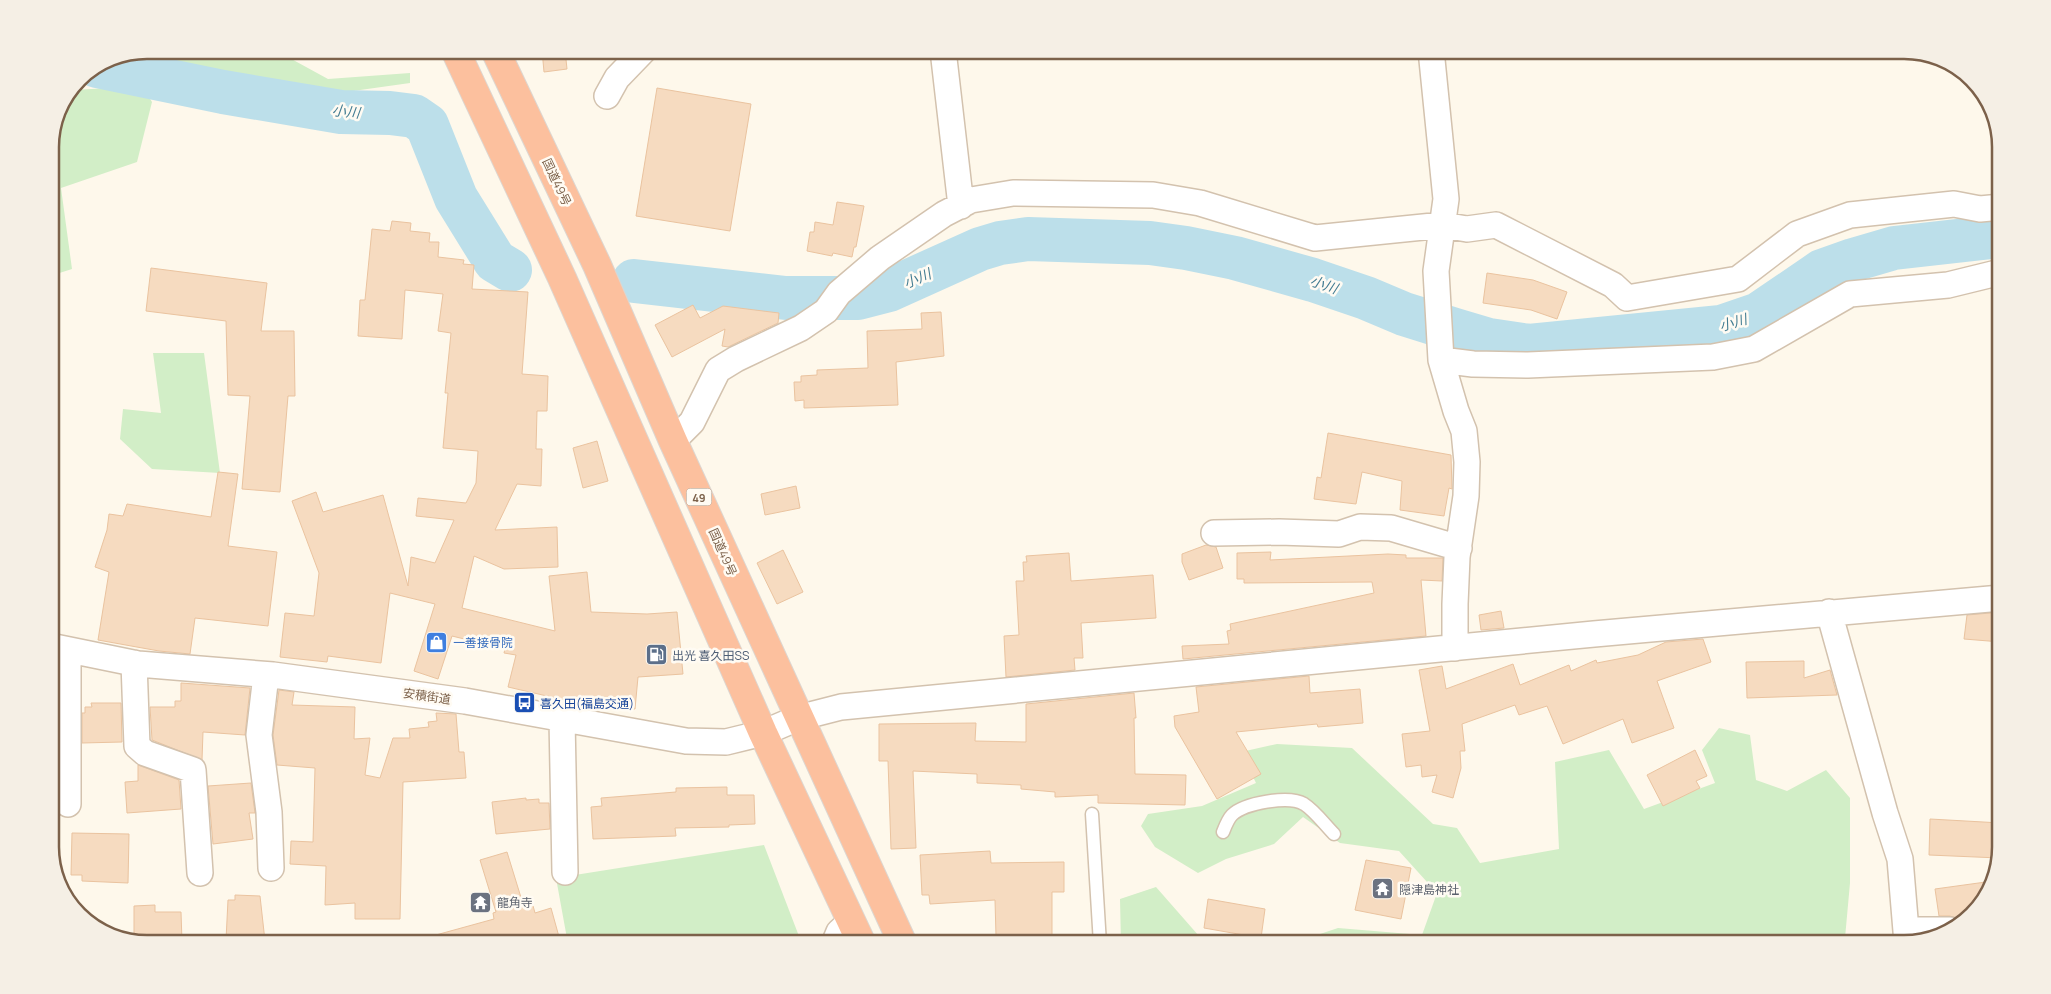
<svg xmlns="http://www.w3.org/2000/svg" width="2051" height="994" viewBox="0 0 2051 994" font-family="Manrope,'Noto Sans JP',sans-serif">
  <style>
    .green { fill: #d2eec7 }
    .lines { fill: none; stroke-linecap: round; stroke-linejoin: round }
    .river { stroke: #bcdfea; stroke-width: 44 }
    .building { fill: #f6dbc0; stroke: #eac39f }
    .lane-casing { stroke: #d3c2ae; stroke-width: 15 }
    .street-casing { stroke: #d3c2ae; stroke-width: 28 }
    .highway-casing { stroke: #ddd6d0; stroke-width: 30 }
    .lane { stroke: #fff; stroke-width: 12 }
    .street { stroke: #fff; stroke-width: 25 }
    .highway { stroke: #fcc09e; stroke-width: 28 }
    .labels { text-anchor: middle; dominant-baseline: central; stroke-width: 5; stroke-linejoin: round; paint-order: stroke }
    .shield { fill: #fffbf3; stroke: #a38f7d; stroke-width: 1 }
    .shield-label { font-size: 11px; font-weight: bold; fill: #7c614a }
    .street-label { font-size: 12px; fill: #7c614a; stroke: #fffbf3 }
    .shop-label { font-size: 12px; fill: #366cbe; stroke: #fffbf3; text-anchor: start }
    .service-label { font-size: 12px; fill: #4e5e75; stroke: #fffbf3; text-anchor: start }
    .transit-label { font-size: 12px; fill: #164399; stroke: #fffbf3; text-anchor: start }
    .worship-label { font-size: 12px; fill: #5b616d; stroke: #fffbf3; text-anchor: start }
    .water-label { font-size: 14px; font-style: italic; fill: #417b91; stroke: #fffbf3 }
    .rim { fill: none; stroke: #7c614a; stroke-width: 2.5 }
  </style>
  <rect width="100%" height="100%" fill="#fef8eb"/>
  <!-- green -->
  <path class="green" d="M145 50H275L328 79 410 73V83L353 91 322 102 132 61Z
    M110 88 145 91 152 102 137 162 61 188 72 269 50 276V140L73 90Z
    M153 353H204L220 473 152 469 120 439 123 409 161 413Z
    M1719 728 1750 735 1756 780 1787 791 1826 770 1850 798V883L1845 938 1833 944H1290L1338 928 1422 935 1437 893 1399 851 1340 843 1303 817 1274 844 1226 859 1198 873 1155 847 1141 826 1148 814 1202 806 1256 783 1241 752 1277 744 1352 748 1433 824 1457 828 1480 863 1559 849 1555 762 1609 750 1644 809 1715 783 1702 750Z
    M764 845 802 944H568L556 878Z
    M1156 887 1206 944H1121L1120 899Z"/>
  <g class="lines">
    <!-- river -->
    <path class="river" d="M97 66 223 92 341 112 390 113 414 116 427 125 456 198 495 261 510 270
      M634 281 786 298H858L889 290 980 249 1000 243 1028 239 1150 243 1186 248 1235 258 1313 280 1366 298 1404 314 1455 330 1489 340 1529 346 1721 327 1759 314 1822 271 1853 260 1894 248 2001 236"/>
  </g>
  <!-- building -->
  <path class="building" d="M542 50H565L567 69 544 72Z
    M657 88 751 104 730 231 636 216Z
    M837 202 864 206 856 247H854L852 257 833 253 832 256 807 251 810 232H814L815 222 833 225Z
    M392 221 411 223 410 231 430 233 429 242H439L438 257 464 260 463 264 474 265 472 289 528 292 522 374 548 376 547 411H537L536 449H542L541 486 517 484 495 530 557 527 558 567 504 569 474 556 462 608 555 631 549 576 587 572 591 612 647 614 677 612 683 674 638 677 635 709 586 705 508 687 516 655 504 653 505 649 452 636 438 679 414 671 435 604 390 593 381 663 328 656 327 662 280 657 285 613 314 616 319 573 292 501 316 492 323 512 383 495 408 586 411 557 435 563 454 520 416 516 418 498 466 503 476 483 478 451 443 448 448 393H445L451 333 438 331 443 294 405 290 402 339 358 336 360 300H365L372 229 390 231Z
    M151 268 267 283 261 331H294L295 396H288L280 492 242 489 250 396 228 395 226 321 146 311Z
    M1487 273 1533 280 1567 292 1557 319 1531 310 1483 303Z
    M693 305 700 318 723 306 779 313 778 323 728 347 722 346 725 329 672 357 655 325Z
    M941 312 944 356 896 362 898 405 804 408V400L795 401 794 382H801V376L817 375V370L868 368 867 331 922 329 921 313Z
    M1328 433 1451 455 1452 489 1449 488 1444 516 1400 510 1402 481 1362 472 1356 504 1314 499 1317 477 1321 478Z
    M597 441 608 481 583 488 573 448Z
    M218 472 238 474 228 546 277 552 268 626 195 618 190 654 159 651 98 640 109 572 95 567 107 530 109 514 123 516 127 504 211 517Z
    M796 486 800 508 765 515 761 494Z
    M1206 545 1216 547 1223 568 1189 580 1182 562V554Z
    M783 550 803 592 777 604 757 563Z
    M1271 552 1270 560 1388 554 1406 555V558H1443L1442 581 1421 580 1426 636 1183 659 1182 646 1229 644 1227 631 1231 630 1230 624 1374 593 1372 582 1244 583V579H1237V553Z
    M1069 553 1071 581 1153 575 1156 618 1081 623 1083 658H1074L1075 670 1006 677 1004 636 1019 635 1016 581H1024L1023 562H1027L1026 556Z
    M1501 611 1504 628 1481 630 1479 615Z
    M2001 612V642L1964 639 1967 615Z
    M1703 639 1711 662 1657 681 1674 728 1632 743 1623 719 1563 744 1547 706 1519 715 1515 705 1462 724 1465 751H1460L1461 768 1453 798 1432 792 1437 775 1422 777 1421 765 1406 767 1402 734 1430 731 1419 670 1442 666 1446 689 1513 664 1520 685 1569 665 1571 671 1596 660 1597 663 1638 655 1666 642Z
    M1804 661V678L1830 670 1837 695 1747 698 1746 662Z
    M1309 676 1310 693 1360 689 1363 723 1318 727 1317 724 1236 732 1261 774 1217 799 1175 727 1174 716 1199 712 1196 687Z
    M181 683 250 688 245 735 203 732 202 760 152 740 150 707H175V701H181Z
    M279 690 294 692 292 705 355 707 354 739 370 738 365 775 380 778 393 738H410L409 729 429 727 428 722 437 721 436 713 456 714 459 752H464L466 778 403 782 400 919H355V903L325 905 326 866 290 864 291 841 313 842 315 768 277 765 273 735Z
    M1134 693 1136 718H1134L1135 774 1186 775 1185 805 1098 803V795L1055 797V792L1021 789V785L977 783V774L913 771 916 848 891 849 888 761H879V724L976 723 975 741 1026 742V704Z
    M91 703H121L122 742 82 743V713H85V707H92Z
    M1695 750 1707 776 1696 781 1700 788 1663 806 1647 775Z
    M138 765 179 780 181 809 127 813 125 782 138 781Z
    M251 783 255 813H249L253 839 213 844 208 786Z
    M727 787V795H754L755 824 729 825V827L675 828 676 836 593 839 591 807 602 806 601 798 676 792V788Z
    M526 798V800L539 799V803H549L550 829 496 834 492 802Z
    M1930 819 2001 823V848L1999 858 1929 855Z
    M72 833 129 834 128 883 82 881V875H71Z
    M990 851 991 863 1064 862V892H1052V935L996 936 995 900 930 904 929 895H922L920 855Z
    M507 852 523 904 532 902 535 913 551 908 561 944H426L425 938 494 919 493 913 496 912 480 860Z
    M1366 860 1411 868 1401 919 1355 910Z
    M1993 881 1991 890 1966 919H1959L1950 916H1939L1935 889Z
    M235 895 260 896 265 941 226 940 228 900H235Z
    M1208 899 1265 909 1261 938 1204 928Z
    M155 905V912H181L182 942 134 941V906Z"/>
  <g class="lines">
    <defs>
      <path id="lane" d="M1092 814 1100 944
        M1223 832C1225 827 1228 819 1232 815 1244 803 1289 795 1304 804 1315 811 1325 825 1334 834"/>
      <path id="street" d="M943 50 961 206
        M1431 50 1446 199 1436 271 1441 360 1456 411 1464 431 1467 462 1466 496 1457 557 1455 604V648
        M607 96 617 78 644 50
        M1441 360 1473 364 1528 365 1713 357 1754 349 1850 294 1948 285 2001 272
        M673 441 692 422 718 370 736 359 801 328 826 311 839 293 880 258 944 214 971 200 1013 193 1153 195 1200 203 1315 238 1443 225 1467 229 1496 225 1613 285 1627 298 1738 279 1797 234 1850 215 1954 204 1980 209 2001 207
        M1214 533 1279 532 1339 534 1360 527 1391 528 1459 548
        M1829 612 1885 813 1900 859 1907 943
        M50 646 138 664 273 675 465 701 686 741 726 742 763 733 798 718 841 707 1594 634 2001 598
        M134 663 137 746 145 753 193 770 200 873
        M266 675 259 735 269 812 271 868
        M562 719 565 872
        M68 804V650
        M1906 930H1950
        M834 944 839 932 851 921"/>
      <path id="highway" d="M455 50 562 278 763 733 862 944
        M495 50 597 265 673 441 903 944"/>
    </defs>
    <!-- lane casing -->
    <use href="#lane" class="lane-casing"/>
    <!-- street casing -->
    <use href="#street" class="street-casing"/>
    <!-- highway casing -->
    <use href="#highway" class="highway-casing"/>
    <!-- lane -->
    <use href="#lane" class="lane"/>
    <!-- street -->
    <use href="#street" class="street"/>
    <!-- highway -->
    <use href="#highway" class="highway"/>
  </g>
  <!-- icons -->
  <defs>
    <symbol id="shop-square" viewBox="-11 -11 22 22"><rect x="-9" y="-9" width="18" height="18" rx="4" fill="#3f7fe0" stroke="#fffbf3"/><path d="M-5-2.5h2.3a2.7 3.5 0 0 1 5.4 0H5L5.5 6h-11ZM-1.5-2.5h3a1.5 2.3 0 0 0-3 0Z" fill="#fff"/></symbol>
    <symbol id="fuel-square" viewBox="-11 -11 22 22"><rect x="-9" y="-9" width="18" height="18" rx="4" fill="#5c6f8a" stroke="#fffbf3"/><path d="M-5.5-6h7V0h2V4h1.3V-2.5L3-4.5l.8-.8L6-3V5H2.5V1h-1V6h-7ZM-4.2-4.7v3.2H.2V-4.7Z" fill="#fff"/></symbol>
    <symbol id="bus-square" viewBox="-11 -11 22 22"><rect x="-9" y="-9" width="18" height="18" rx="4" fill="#1a4fb4" stroke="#fffbf3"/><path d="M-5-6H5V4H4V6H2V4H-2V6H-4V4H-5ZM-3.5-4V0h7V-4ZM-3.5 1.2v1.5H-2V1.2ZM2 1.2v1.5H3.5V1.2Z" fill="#fff"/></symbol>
    <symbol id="temple-square" viewBox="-11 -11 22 22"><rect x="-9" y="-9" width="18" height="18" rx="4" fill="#6b7280" stroke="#fffbf3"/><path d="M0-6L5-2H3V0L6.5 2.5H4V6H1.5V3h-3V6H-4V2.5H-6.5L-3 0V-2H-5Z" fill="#fff"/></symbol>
  </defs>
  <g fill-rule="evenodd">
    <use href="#shop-square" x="424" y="630" width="25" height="25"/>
    <use href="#fuel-square" x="644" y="642" width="25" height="25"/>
    <use href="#bus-square" x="512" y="690" width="25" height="25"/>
    <use href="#temple-square" x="1370" y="876" width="25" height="25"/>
    <use href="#temple-square" x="468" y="890" width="25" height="25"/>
  </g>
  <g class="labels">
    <!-- shield labels -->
    <rect class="shield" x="686.5" y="488.5" width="25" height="17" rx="4"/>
    <g class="shield-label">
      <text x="699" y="497">49</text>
    </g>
    <!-- street labels -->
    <g class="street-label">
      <text transform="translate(557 182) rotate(65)">国道49号</text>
      <text transform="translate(723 552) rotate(66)">国道49号</text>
      <text transform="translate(427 696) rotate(8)">安積街道</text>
    </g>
    <!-- shop labels -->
    <g class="shop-label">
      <text x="453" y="642">一善接骨院</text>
    </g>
    <!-- service labels -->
    <g class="service-label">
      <text x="672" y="655">出光 喜久田SS</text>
    </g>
    <!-- transit labels -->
    <g class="transit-label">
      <text x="540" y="703">喜久田(福島交通)</text>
    </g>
    <!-- worship labels -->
    <g class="worship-label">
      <text x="1399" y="889">隠津島神社</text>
      <text x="497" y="902">龍角寺</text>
    </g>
    <!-- water labels -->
    <g class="water-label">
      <text transform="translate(346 111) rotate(6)">小川</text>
      <text transform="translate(917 278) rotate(-23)">小川</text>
      <text transform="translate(1324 284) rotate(19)">小川</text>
      <text transform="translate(1733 322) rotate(-16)">小川</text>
    </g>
  </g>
  <!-- crop -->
  <path d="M0 0H2051V994H0ZM147 59H1904A88 88 0 0 1 1992 147V847A88 88 0 0 1 1904 935H147A88 88 0 0 1 59 847V147A88 88 0 0 1 147 59Z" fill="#f5efe5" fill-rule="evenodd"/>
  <path class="rim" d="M147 59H1904A88 88 0 0 1 1992 147V847A88 88 0 0 1 1904 935H147A88 88 0 0 1 59 847V147A88 88 0 0 1 147 59Z"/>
</svg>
